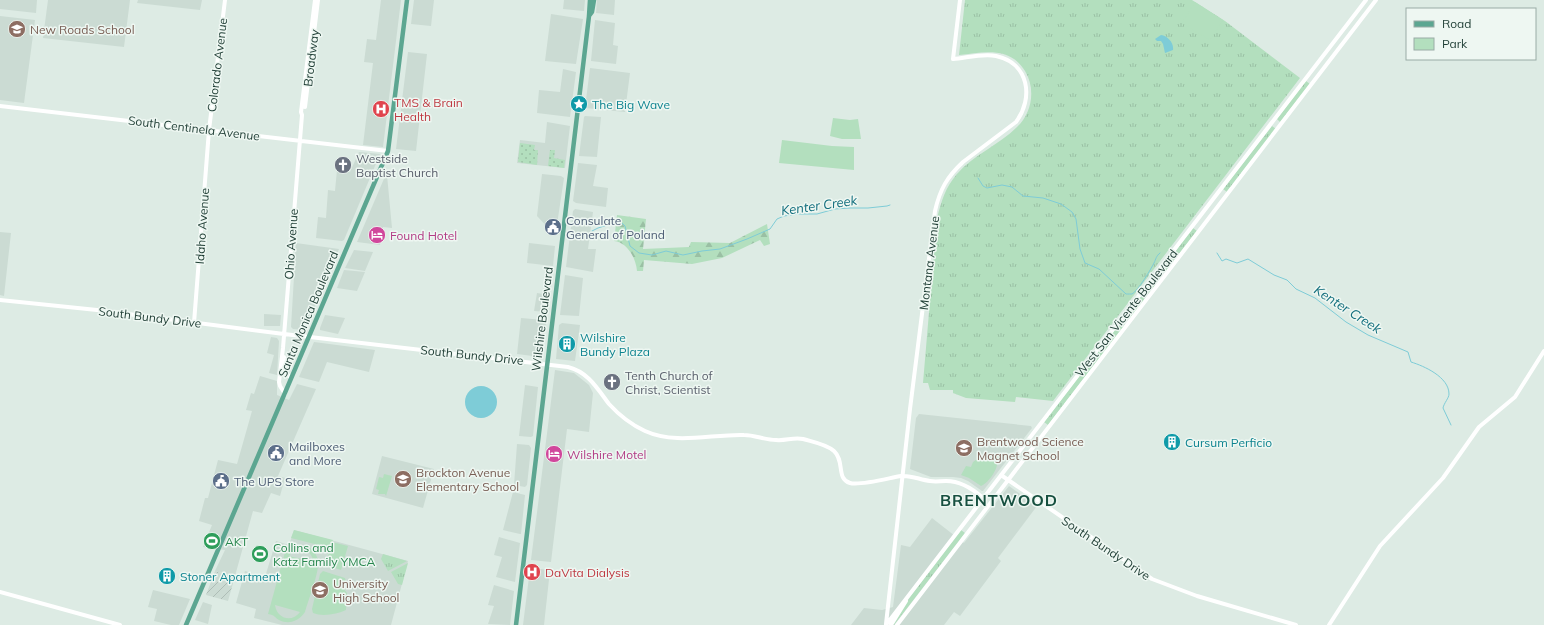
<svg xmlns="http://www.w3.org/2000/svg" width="1544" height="625" viewBox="0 0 1544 625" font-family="Mulish,sans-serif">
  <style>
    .built { fill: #cbdbd3 }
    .industrial { fill: url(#industrial-furrows) }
    .grass { fill: url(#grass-tufts) }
    .forest { fill: url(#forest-firs) }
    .park { fill: #b3dfbe; fill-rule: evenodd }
    .garden { fill: url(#garden-dots) }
    .water { fill: #7eccd7 }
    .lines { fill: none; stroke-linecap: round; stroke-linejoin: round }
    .stream { stroke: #7eccd7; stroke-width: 1 }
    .secondary { stroke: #fff; stroke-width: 4 }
    .primary { stroke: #5ca691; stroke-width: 4.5 }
    .labels { text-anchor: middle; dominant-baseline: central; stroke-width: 3; stroke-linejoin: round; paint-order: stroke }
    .education-label { font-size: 12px; fill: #785e54; stroke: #eef7f2; text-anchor: start }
    .street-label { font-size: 12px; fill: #1d3c33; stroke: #eef7f2 }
    .health-label { font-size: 12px; fill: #be3a42; stroke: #eef7f2; text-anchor: start }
    .culture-label { font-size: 12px; fill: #0d838f; stroke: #eef7f2; text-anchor: start }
    .worship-label { font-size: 12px; fill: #5b616d; stroke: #eef7f2; text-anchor: start }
    .service-label { font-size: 12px; fill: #4e5e75; stroke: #eef7f2; text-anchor: start }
    .hotel-label { font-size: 12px; fill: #b23c85; stroke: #eef7f2; text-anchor: start }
    .leisure-label { font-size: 12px; fill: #27864d; stroke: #eef7f2; text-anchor: start }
    .water-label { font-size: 13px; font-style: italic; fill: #126e7d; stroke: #eef7f2 }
    .district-label { font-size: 16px; font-weight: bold; letter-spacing: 1px; fill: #175040; stroke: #eef7f2 }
  </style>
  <defs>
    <pattern id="industrial-furrows" width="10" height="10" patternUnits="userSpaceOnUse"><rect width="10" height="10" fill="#cbdbd3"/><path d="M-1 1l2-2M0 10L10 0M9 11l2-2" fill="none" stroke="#aebdb6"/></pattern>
    <pattern id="grass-tufts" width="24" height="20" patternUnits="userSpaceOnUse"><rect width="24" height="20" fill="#b3dfbe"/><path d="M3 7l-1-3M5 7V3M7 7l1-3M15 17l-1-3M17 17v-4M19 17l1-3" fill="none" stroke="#9ac0a4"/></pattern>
    <pattern id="forest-firs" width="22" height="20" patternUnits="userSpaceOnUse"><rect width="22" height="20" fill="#b3dfbe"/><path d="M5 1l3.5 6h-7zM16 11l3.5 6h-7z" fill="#9ac0a4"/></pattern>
    <pattern id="garden-dots" width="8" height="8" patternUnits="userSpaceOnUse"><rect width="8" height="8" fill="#b3dfbe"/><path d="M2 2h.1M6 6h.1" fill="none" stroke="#9ac0a4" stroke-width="1.8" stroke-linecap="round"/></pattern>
  </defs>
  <rect width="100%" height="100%" fill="#ddebe4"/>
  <!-- built -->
  <path class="built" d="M0 0H37L36 13 0 9Z
    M48 0H130L124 47 43 38Z
    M138 0H202L200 10 137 3Z
    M381 0H401L383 147 363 145 373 63 364 62 367 39 376 40Z
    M414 0H434L431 26 411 24Z
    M564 0H585L584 11 563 9Z
    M597 0H615L614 15 596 13Z
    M551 14 583 19 576 64 545 61Z
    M0 16 35 20 24 103 0 100Z
    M595 20 615 23 613 45 618 46 616 64 591 61Z
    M408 52 427 54 416 151 396 149Z
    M590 68 630 73 625 112 585 108Z
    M563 69 576 72 570 117 537 113 539 90 560 92Z
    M585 116 601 117 597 157 579 156 584 117Z
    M547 122 570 126 565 168 517 163 520 140 545 143Z
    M359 152 380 154 344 240 342 241 316 238 318 217 326 218 328 190 335 191 337 170 350 172Z
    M578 163 597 165 593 186 608 188 606 207 576 203 573 201Z
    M386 174 387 175 392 228 383 227 380 245 357 242Z
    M542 174 561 176 564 178 556 231 552 232 537 216Z
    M575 209 593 212 588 249H596L593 272 566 267 573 211Z
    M0 232 11 233 4 296 0 295Z
    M296 243 339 249 305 330 293 329 291 327Z
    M529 243 555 246 553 266 527 263Z
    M354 250 373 252 365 271 345 268Z
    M344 270 365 272 357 291 337 288Z
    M565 275 583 278 579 316 560 315Z
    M537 293 549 295 547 312 534 311Z
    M264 314 281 315 280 326H264Z
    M325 315 345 318 338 334 320 330V328Z
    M521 318 544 320 546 323 542 355 540 357 517 354Z
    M562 323 580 325 575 361 556 359 559 325Z
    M271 337 277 338 279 341 277 375 269 373 274 355 267 353Z
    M314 342 375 350 369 372 327 362 319 382 299 377Z
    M555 370 574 373 589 385 593 393 589 432 567 429 551 562 531 560Z
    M260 376 277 381V395L289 400 297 384 316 389 278 476 285 478 280 496 271 493 262 513 253 511 235 576 215 571 225 550 203 547 212 525 199 521 205 498H208L218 460 237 464 252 411 246 410 251 393 254 394Z
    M525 385 538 387 533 436 531 437 519 436Z
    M919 414 1031 426 1032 428 983 491H982L968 481 961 478 953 477H931L910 469 916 418Z
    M517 444 529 445 531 448 527 485 525 487 514 485Z
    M382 456 434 469 423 508 372 494Z
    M1009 486 1037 506 998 558 1001 561 960 616 954 612 944 625H851L864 608 882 610 893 607 901 545 910 547 932 518 964 543Z
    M513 492 525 495 521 534H520L503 530Z
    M294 530 408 561 391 625H282L254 618 256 609 236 603 245 571 265 577 276 541 289 545Z
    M499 537 520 543 515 582 496 577 502 557 494 555Z
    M531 568 550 570 544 625H523L530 569Z
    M494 585 514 591 510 625 488 624 494 606 488 605Z
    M153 590 190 599 179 625H171L154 621 157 609 148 607Z
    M203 602 212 605 208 624 195 620Z"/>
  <!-- industrial -->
  <path class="industrial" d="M215 571 235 576 228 601 206 595Z"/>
  <!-- grass -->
  <path class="grass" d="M965 0H1192L1225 21 1300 78 1053 401 1016 397 1015 402 966 398 953 393V390H930L928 383H923L937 218C942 200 945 188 957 174 973 155 999 145 1017 127 1032 113 1036 89 1025 71 1010 46 984 52 959 55Z
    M1306 81 1310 84 1280 122 1277 119Z
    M1272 126 1276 129 1227 192 1223 189Z
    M1193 228 1197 231 1166 271 1162 268Z
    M1157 275 1161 278 1130 319 1126 316Z
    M1121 322 1125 325 1048 425 1044 422Z
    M961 530 965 533 894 625H892L910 597Z
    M383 554 407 561 388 571 381 559Z
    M408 563 402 585 398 584 391 572Z"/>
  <!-- forest -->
  <path class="forest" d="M617 215 646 219 643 249 689 247 691 242 730 243 767 224 770 244 764 246 760 240 722 258 692 264 644 260 643 271H637C636 258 627 242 614 241Z"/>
  <!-- park -->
  <path class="park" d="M1195 2 1223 20 1210 40 1182 23Z
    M833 118 850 120 858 119 861 139H842L830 136Z
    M782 140 832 146 854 147V170L779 163Z
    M983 455H986L990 458 992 456 999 457 1002 460 997 464C997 471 987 484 981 486L969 478 961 475 966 466 971 467 973 462Z
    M384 474 392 476 386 496 385 494H378L379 490 376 489 379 477 383 478Z
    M294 530 333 540 332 542 348 546 341 570 326 565 330 548 291 538Z
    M287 545C295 547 301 543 309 547 314 550 318 556 318 563 319 573 308 601 305 612 299 621 289 625 279 620 274 617 275 615 268 614ZM298 549C307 548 312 554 314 562L289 556 292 552ZM275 605 300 612C292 623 277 619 275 605Z
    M323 571 345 578 346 582 344 589 347 593 346 610C337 614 323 617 313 613L312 609 320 574Z"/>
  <!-- garden -->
  <path class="garden" d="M520 143 535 145 534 150H538L537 165 518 162Z
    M550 150H555L554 158 565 160 564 168 548 166Z"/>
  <!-- water -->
  <path class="water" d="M1161 35C1168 36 1174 43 1173 50L1165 53 1163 44 1161 41H1157L1155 39Z
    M465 402a16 16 0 1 1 32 0a16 16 0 1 1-32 0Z"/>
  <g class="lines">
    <!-- stream -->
    <path class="stream" d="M978 178 983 186 987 188 1002 185 1012 187 1023 196 1043 198 1061 204 1072 212 1076 219 1080 249 1085 263 1099 269 1126 294C1128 294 1131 294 1132 294 1138 291 1151 269 1154 263 1156 259 1156 256 1160 253
      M592 231 598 228 620 221 625 226 630 246 639 253 652 255 666 251 683 255 702 251 720 249 747 239 770 229 777 219 784 216 798 214H817L835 209 850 208H868L887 206 890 205
      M1217 253 1222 261 1226 259 1237 263 1248 259 1274 275 1287 280 1296 289 1315 298 1346 322 1368 335 1408 352 1411 362C1424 366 1449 377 1449 394 1449 398 1444 403 1443 408L1451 425"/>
    <!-- secondary -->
    <path class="secondary" d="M0 106 388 151
      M305 107 318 0
      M0 300 97 310 284 334 568 367C588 372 597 388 609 404 619 415 632 425 645 431 676 445 711 434 744 435 755 435 765 440 776 440 786 441 793 437 803 439 813 442 826 444 834 451 845 461 836 479 850 483 860 486 889 478 901 476 912 475 920 480 930 481 936 482 940 481 946 481 960 481 973 489 983 498
      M194 323 209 130 225 0
      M284 357 286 373 291 378
      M285 394 280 386 279 382 283 348 302 115 301 112 315 0
      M1001 475 1152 579 1197 596 1296 625
      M0 592 120 625
      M886 624 910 409 935 211C940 189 947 177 963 162L1016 122C1034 98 1029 63 996 56 983 53 966 58 953 59L960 0
      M886 625 1366 0
      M891 625 906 601
      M897 625 1376 0
      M1329 625 1380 546 1443 478 1479 427 1515 397 1544 351"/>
    <!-- primary -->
    <path class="primary" d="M589 16 592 12 594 0
      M186 625 388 151 407 0
      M516 625 589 16 590 0"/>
  </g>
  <!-- icons -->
  <defs>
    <symbol id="school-disc" viewBox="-11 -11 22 22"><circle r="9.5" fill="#8d6e63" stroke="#eef7f2"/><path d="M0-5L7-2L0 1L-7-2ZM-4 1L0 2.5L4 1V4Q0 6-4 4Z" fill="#fff"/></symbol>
    <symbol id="sight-disc" viewBox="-11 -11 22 22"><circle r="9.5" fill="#0f9aa8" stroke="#eef7f2"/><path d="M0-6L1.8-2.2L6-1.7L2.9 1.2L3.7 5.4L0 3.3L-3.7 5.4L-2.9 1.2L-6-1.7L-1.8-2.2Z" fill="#fff"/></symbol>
    <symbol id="hospital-disc" viewBox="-11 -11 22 22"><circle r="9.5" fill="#e0444e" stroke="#eef7f2"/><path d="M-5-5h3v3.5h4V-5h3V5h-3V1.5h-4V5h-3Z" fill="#fff"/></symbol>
    <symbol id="church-disc" viewBox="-11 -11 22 22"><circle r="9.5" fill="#6b7280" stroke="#eef7f2"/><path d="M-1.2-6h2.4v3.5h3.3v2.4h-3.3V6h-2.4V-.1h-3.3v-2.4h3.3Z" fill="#fff"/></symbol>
    <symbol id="civic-disc" viewBox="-11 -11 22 22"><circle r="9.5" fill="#5c6f8a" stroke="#eef7f2"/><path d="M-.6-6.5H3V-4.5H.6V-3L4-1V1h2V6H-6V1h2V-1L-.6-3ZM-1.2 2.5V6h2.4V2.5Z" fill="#fff"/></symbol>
    <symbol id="hotel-disc" viewBox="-11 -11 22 22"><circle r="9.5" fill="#d1479c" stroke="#eef7f2"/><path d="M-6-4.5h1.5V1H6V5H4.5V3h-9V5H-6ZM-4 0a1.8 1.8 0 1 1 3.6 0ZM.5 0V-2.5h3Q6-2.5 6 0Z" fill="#fff"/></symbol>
    <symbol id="building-disc" viewBox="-11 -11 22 22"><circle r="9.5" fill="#0f9aa8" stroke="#eef7f2"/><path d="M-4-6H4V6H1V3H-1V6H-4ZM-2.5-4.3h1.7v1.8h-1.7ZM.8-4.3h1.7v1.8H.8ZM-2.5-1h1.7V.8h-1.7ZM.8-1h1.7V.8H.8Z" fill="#fff"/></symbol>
    <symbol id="stadium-disc" viewBox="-11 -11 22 22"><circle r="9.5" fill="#2e9e5b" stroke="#eef7f2"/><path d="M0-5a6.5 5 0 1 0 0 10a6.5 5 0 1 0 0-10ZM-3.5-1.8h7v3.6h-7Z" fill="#fff"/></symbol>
  </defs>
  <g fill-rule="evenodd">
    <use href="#school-disc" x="7" y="19" width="20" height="20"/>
    <use href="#sight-disc" x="569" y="94" width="20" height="20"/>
    <use href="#hospital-disc" x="371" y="99" width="20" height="20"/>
    <use href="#church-disc" x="333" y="155" width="20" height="20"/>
    <use href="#civic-disc" x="543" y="217" width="20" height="20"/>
    <use href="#hotel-disc" x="367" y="225" width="20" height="20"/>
    <use href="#building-disc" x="557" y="334" width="20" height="20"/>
    <use href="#church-disc" x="602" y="372" width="20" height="20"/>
    <use href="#building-disc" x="1162" y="432" width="20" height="20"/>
    <use href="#school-disc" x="954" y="438" width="20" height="20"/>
    <use href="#civic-disc" x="266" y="443" width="20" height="20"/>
    <use href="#hotel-disc" x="544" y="444" width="20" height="20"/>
    <use href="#school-disc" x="393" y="469" width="20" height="20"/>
    <use href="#civic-disc" x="211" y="471" width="20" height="20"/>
    <use href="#stadium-disc" x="202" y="531" width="20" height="20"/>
    <use href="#stadium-disc" x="250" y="544" width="20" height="20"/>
    <use href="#hospital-disc" x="522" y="562" width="20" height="20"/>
    <use href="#building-disc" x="157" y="566" width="20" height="20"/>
    <use href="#school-disc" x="310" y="580" width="20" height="20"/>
  </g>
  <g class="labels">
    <!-- education labels -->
    <g class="education-label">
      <text x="30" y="29">New Roads School</text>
      <text x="977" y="441">Brentwood Science<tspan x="977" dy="14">Magnet School</tspan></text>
      <text x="416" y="472">Brockton Avenue<tspan x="416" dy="14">Elementary School</tspan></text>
      <text x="333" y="583">University<tspan x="333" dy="14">High School</tspan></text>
    </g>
    <!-- street labels -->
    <g class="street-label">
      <text transform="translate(311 58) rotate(-83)">Broadway</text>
      <text transform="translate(217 65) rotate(-83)">Colorado Avenue</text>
      <text transform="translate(194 128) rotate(7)">South Centinela Avenue</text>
      <text transform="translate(202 226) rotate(-86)">Idaho Avenue</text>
      <text transform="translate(291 244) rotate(-86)">Ohio Avenue</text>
      <text transform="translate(929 263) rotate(-83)">Montana Avenue</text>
      <text transform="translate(1126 313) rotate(-52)">West San Vicente Boulevard</text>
      <text transform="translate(308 314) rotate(-67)">Santa Monica Boulevard</text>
      <text transform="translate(150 317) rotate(7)">South Bundy Drive</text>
      <text transform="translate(542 319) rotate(-83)">Wilshire Boulevard</text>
      <text transform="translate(472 355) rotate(6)">South Bundy Drive</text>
      <text transform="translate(1106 548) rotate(34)">South Bundy Drive</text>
    </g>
    <!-- health labels -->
    <g class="health-label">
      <text x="394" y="102">TMS &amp; Brain<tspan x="394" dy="14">Health</tspan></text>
      <text x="545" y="572">DaVita Dialysis</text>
    </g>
    <!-- culture labels -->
    <g class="culture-label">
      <text x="592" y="104">The Big Wave</text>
      <text x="580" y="337">Wilshire<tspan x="580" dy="14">Bundy Plaza</tspan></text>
      <text x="1185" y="442">Cursum Perficio</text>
      <text x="180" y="576">Stoner Apartment</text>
    </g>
    <!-- worship labels -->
    <g class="worship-label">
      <text x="356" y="158">Westside<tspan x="356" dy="14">Baptist Church</tspan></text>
      <text x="625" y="375">Tenth Church of<tspan x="625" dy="14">Christ, Scientist</tspan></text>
    </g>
    <!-- service labels -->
    <g class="service-label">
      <text x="566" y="220">Consulate<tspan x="566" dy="14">General of Poland</tspan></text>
      <text x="289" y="446">Mailboxes<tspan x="289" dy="14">and More</tspan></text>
      <text x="234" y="481">The UPS Store</text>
    </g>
    <!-- hotel labels -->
    <g class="hotel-label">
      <text x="390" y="235">Found Hotel</text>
      <text x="567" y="454">Wilshire Motel</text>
    </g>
    <!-- leisure labels -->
    <g class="leisure-label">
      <text x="225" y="541">AKT</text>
      <text x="273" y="547">Collins and<tspan x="273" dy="14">Katz Family YMCA</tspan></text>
    </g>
    <!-- water labels -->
    <g class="water-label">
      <text transform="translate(819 205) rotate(-8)">Kenter Creek</text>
      <text transform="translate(1348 309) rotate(33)">Kenter Creek</text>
    </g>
    <!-- district labels -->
    <g class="district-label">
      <text x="999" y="500">BRENTWOOD</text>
    </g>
  </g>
  <!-- legend -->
  <rect x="1406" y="8" width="130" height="52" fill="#eef7f2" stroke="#9aaca6"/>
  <rect x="1414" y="21" width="20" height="6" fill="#5ca691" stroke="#9aaca6"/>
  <text x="1442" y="28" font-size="12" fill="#1d3c33">Road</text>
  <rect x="1414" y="38" width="20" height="12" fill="#b3dfbe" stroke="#9aaca6"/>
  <text x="1442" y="48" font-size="12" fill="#1d3c33">Park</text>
</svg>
